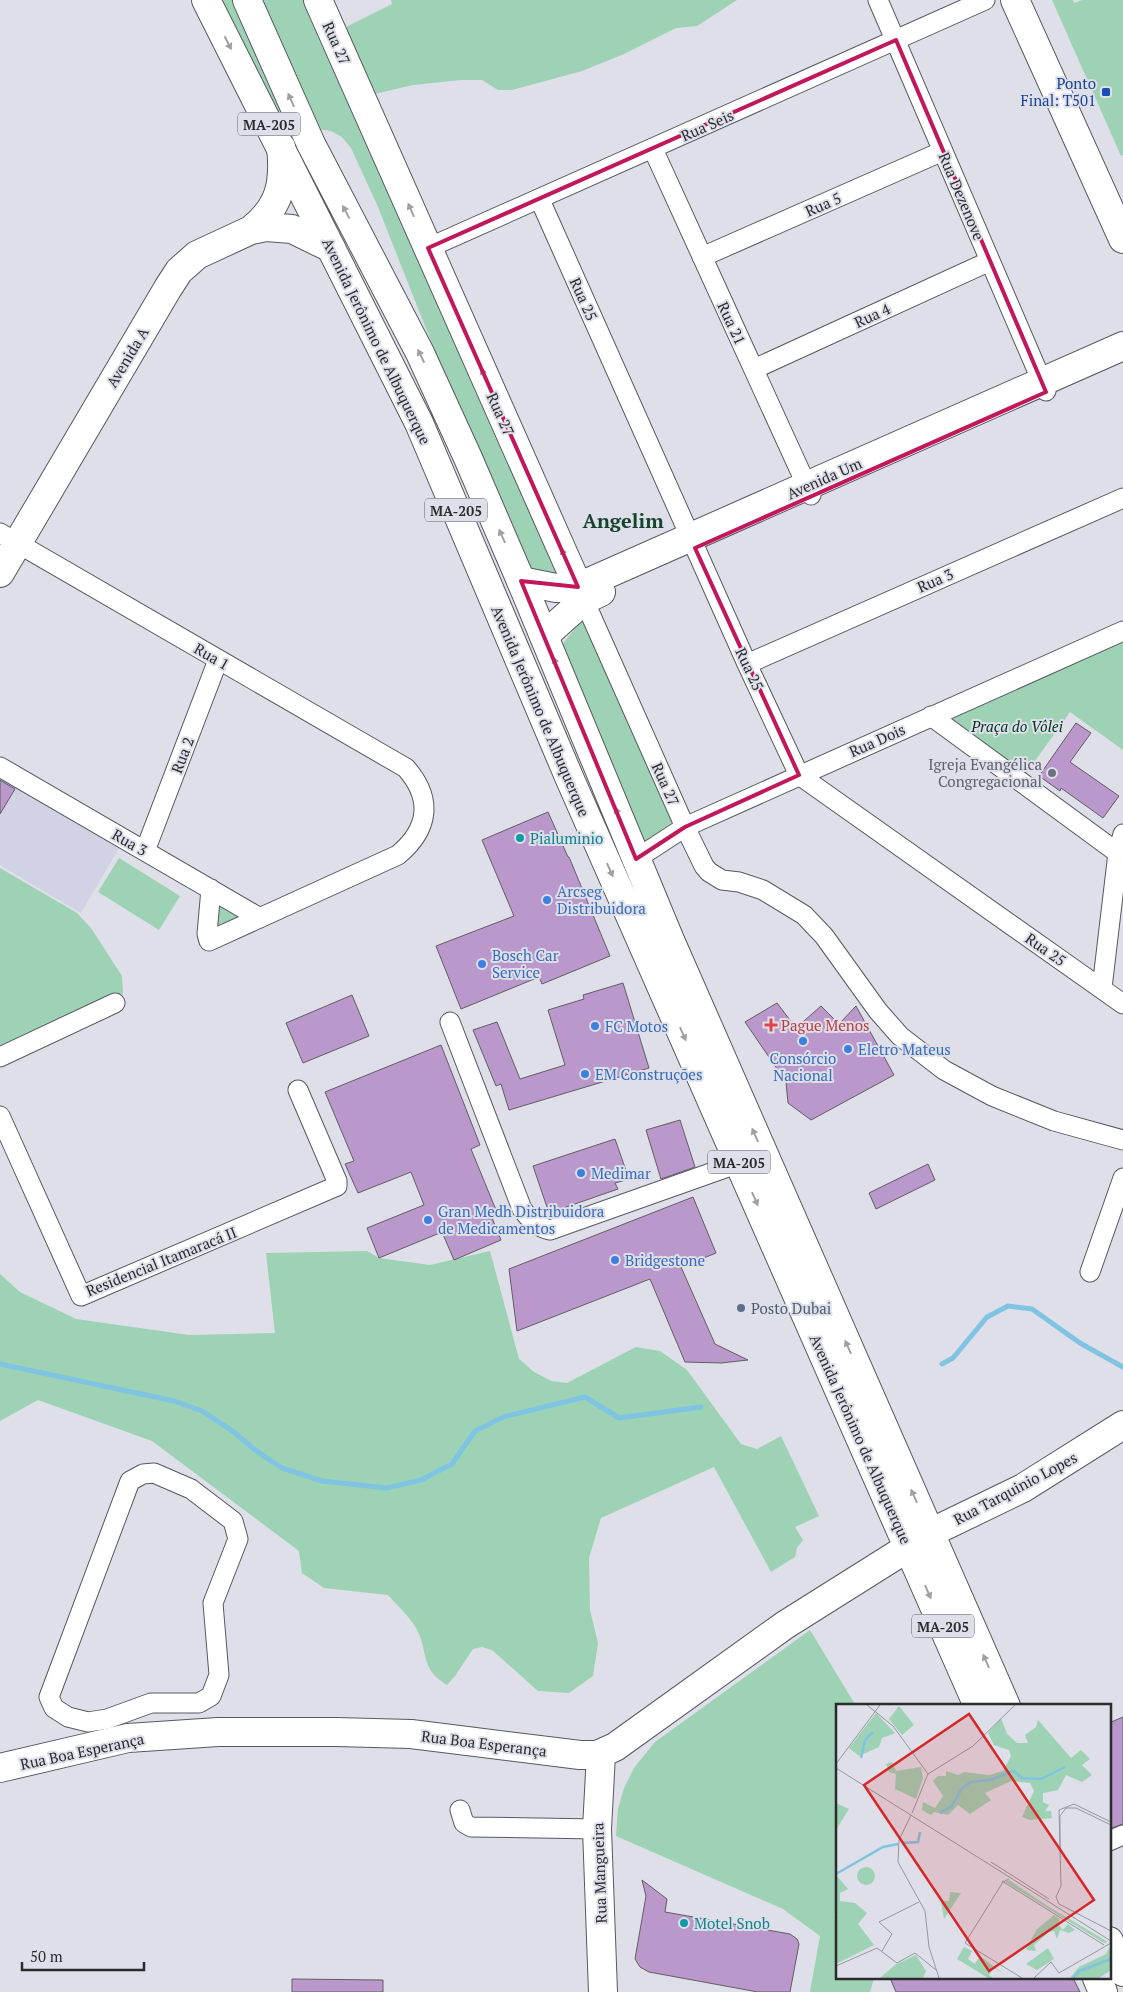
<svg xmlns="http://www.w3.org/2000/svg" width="1123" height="1992" viewBox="0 0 1123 1992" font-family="'PT Serif',serif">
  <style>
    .built { fill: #d1d2e3 }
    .green { fill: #9dd2b4 }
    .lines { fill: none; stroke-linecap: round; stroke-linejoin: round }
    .stream { stroke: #7fc4e3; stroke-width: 5 }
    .building { fill: #bb98cb; stroke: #625d64 }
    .street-casing { stroke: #575860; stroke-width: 21 }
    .secondary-casing { stroke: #575860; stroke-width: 30 }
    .primary-casing { stroke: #575860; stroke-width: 30 }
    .street { stroke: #fff; stroke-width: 19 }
    .secondary { stroke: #fff; stroke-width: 28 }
    .primary { stroke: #fff; stroke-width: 28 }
    .oneway { fill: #a0a0a1 }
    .marked { fill: none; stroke: #c2185b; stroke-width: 4; stroke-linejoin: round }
    .transit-dot { fill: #1a4fb4; stroke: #dedfe8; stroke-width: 2 }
    .worship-dot { fill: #6b7280; stroke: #dedfe8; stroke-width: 2 }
    .culture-dot { fill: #0f9aa8; stroke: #dedfe8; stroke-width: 2 }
    .shop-dot { fill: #3f7fe0; stroke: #dedfe8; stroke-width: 2 }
    .health-dot { fill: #e0444e; stroke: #dedfe8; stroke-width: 2 }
    .service-dot { fill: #5c6f8a; stroke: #dedfe8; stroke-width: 2 }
    .labels { text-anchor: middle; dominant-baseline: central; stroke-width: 4; stroke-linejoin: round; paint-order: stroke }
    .shield { fill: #dedfe8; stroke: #616166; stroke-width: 1 }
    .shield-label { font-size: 14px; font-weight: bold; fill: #2b2b2f }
    .street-label { font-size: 15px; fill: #2b2b2f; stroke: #dedfe8 }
    .transit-label { font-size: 15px; fill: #164399; stroke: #dedfe8; text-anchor: end }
    .park-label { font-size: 15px; font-style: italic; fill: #00341e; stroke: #dedfe8 }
    .worship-label { font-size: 15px; fill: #5b616d; stroke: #dedfe8; text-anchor: end }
    .culture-label { font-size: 15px; fill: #0d838f; stroke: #dedfe8; text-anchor: start }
    .shop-label { font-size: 15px; fill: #366cbe; stroke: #dedfe8; text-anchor: start }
    .health-label { font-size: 15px; fill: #be3a42; stroke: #dedfe8; text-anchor: start }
    .service-label { font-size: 15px; fill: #4e5e75; stroke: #dedfe8; text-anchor: start }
    .district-label { font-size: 20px; font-weight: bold; fill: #16432f; stroke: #dedfe8 }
    .inset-river { fill: none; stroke: #7fc4e3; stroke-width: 2.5 }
    .inset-road { fill: none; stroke: #96979e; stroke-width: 1 }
    .view { fill: #d62828; fill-opacity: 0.15; stroke: #d62828; stroke-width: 2.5 }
    .inset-edge { fill: none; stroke: #2b2b2f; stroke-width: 2.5 }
  </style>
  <rect width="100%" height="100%" fill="#dedfe8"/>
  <!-- built -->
  <path class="built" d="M15 788 119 848 81 913 0 865V814Z"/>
  <!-- green -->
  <path class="green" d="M222 0H236L291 127 284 124Z
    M263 0H307L566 577 532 572 457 407 378 207 351 148 342 137 331 131 318 129Z
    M391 0H737L697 26 676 28 624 54 582 71 512 90H498L482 80H461L413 85 370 95 346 27 392 4Z
    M1052 0H1073L1074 3 1082 0H1123V155L1121 156Z
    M585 616 672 822 645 842 561 646Z
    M1123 639V750L1070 712 1025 775 946 718Z
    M119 858 180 896 159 930 98 892Z
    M0 868 77 913 91 928 122 976 123 993 0 1053Z
    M213 894 246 914 216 928Z
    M367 1251 379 1258 430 1265 490 1251 519 1359 534 1372 551 1381 567 1383 636 1347 660 1351 687 1370 741 1444 757 1449 781 1436 819 1516 795 1527 803 1540 797 1548 795 1557 771 1572 714 1467 601 1518 589 1558 590 1610 598 1643 593 1676 569 1693 538 1691 492 1650 482 1647 473 1649 455 1676 447 1685C419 1668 429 1651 416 1628 409 1616 397 1605 388 1595L324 1588 302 1573 299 1551 152 1441 38 1400 0 1421V1274L20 1292 76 1319 189 1335 275 1333 266 1253Z
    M810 1630 856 1706H837V1912L834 1915 837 1917V1978H874L870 1992H810L820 1936 783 1909 616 1836 618 1809 624 1788 634 1768 655 1742Z"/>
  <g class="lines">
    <!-- stream -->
    <path class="stream" d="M0 1364 174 1401 202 1411 234 1432 255 1450 282 1468 322 1481 387 1488 421 1480 452 1464 475 1431 503 1417 585 1397 619 1418 701 1407
      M942 1364 953 1358 987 1317 1008 1306 1032 1309 1080 1343 1123 1367"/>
  </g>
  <!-- building -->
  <path class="building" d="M1076 723 1091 733 1070 762 1119 796 1103 818 1061 788 1060 791 1039 776Z
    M0 780 15 789 0 814Z
    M548 812 568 857H569L610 956 542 984 539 977 461 1009 436 946 514 916 482 840Z
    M623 983 649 1068 509 1110 501 1084 496 1086 473 1030 497 1022 520 1079 565 1065 548 1010 584 999 583 995Z
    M352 995 369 1036 303 1063 286 1023Z
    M777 1003 796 1028 821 1006 839 1024 856 1006 894 1075 811 1120 788 1103 786 1082 745 1022Z
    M441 1045 480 1145 471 1149 496 1210 490 1213 501 1240 454 1260 442 1232 379 1258 367 1228 424 1205 411 1172 358 1193 345 1164 354 1161 325 1092Z
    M680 1120 695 1167 661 1179 646 1130Z
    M615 1139 629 1179 615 1183 618 1189 549 1213 533 1166Z
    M928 1164 935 1180 876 1209 869 1193Z
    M693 1197 716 1253 681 1267 715 1344 748 1360 721 1363 685 1362 650 1279 517 1331 509 1269Z
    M1123 1717V1824L1109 1829V1723Z
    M642 1880 667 1899 665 1912 790 1934 797 1939 799 1944 790 1992H758L649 1972 640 1967 635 1959 646 1896Z
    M890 1978H1073L1080 1992H896Z
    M292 1979 383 1980V1992H292Z"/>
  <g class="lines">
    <defs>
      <path id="street" d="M878 0 1046 391
        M653 149 811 495
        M540 200 747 664 799 775 1123 1004
        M428 248 985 0
        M702 257 943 151
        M754 369 990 261
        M0 533 406 768C433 799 429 829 398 855L209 941 207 934 211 889
        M584 600 685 827 704 866 709 872 722 880 739 882 763 890 804 915 824 936 878 1011 900 1036 944 1070 992 1096 1054 1121 1123 1140
        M747 664 1123 498
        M931 716 1118 853
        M0 767 260 918
        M145 851 218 660
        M636 859 685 827 1123 631
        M1102 988 1118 853 1123 834
        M450 1022 522 1209C530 1220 537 1227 550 1230L739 1163
        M0 1057 115 1003
        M0 1116 81 1296 337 1186V1181L298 1090
        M1090 1272 1123 1178
        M154 1473 191 1489 233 1521 238 1539 213 1603 219 1675 211 1696 199 1703H151L107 1719 88 1722 68 1717 54 1708 49 1697 130 1481 143 1474Z
        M460 1810 464 1823 471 1827 597 1829
        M1109 1841 1123 1835"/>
      <path id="secondary" d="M318 0 584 600
        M1015 0 1123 239
        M251 230C280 207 285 183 281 147
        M0 573 168 288 179 271 197 255 251 230 266 227 292 229 331 248
        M521 581 556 588 578 587 1123 346
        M544 636 584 600 601 592
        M930 1533 1023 1488 1123 1425
        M601 1754 597 1829 603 1992
        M0 1768 128 1738 218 1732H336L411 1734 580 1755H597L615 1747 785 1625 909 1547"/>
      <path id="primary" d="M206 0 419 423 569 777 978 1706
        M247 0 311 144 420 353 468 458 521 581 670 940 1006 1706
        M1109 1941 1123 1972
        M1097 1978 1103 1992"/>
    </defs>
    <!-- street casing -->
    <use href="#street" class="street-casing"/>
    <!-- secondary casing -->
    <use href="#secondary" class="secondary-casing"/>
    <!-- primary casing -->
    <use href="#primary" class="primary-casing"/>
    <!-- street -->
    <use href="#street" class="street"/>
    <!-- secondary -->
    <use href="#secondary" class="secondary"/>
    <!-- primary -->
    <use href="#primary" class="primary"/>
  </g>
  <!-- one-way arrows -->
  <defs><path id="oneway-solid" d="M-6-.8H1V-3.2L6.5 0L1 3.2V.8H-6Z" transform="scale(1.25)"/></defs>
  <g class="oneway">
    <use href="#oneway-solid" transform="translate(228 43) rotate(63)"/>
    <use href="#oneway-solid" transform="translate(291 100) rotate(-114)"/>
    <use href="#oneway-solid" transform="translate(411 210) rotate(-114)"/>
    <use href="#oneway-solid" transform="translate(346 212) rotate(-118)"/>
    <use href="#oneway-solid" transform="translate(421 356) rotate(-116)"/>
    <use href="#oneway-solid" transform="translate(484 375) rotate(-114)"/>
    <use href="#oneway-solid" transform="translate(502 536) rotate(-114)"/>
    <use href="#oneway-solid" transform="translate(564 555) rotate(-114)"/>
    <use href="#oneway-solid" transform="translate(556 664) rotate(-112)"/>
    <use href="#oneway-solid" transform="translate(618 814) rotate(-112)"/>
    <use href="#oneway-solid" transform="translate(610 870) rotate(66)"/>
    <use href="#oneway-solid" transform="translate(683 1034) rotate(66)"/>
    <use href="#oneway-solid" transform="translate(755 1135) rotate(-114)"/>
    <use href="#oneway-solid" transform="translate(755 1199) rotate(66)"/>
    <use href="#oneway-solid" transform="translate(848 1347) rotate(-114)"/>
    <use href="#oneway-solid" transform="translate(914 1496) rotate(-114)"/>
    <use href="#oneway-solid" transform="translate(928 1592) rotate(66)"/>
    <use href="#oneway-solid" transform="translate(986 1661) rotate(-114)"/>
  </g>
  <!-- marked area -->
  <path class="marked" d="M896 40 1046 392 695 548 799 775 685 827 636 859 521 581 578 587 428 248Z"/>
  <!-- markers -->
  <rect class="transit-dot" x="1101" y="87" width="10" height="10" rx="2.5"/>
  <circle class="worship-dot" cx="1052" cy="773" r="5"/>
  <g class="culture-dot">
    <circle cx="520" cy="838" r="5"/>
    <circle cx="684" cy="1923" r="5"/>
  </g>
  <g class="shop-dot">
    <circle cx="547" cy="900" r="5"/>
    <circle cx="482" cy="964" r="5"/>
    <circle cx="595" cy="1026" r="5"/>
    <circle cx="803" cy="1041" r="5"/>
    <circle cx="848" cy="1049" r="5"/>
    <circle cx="585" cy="1074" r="5"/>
    <circle cx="581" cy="1173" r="5"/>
    <circle cx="428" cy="1220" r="5"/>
    <circle cx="615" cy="1260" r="5"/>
  </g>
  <path class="health-dot" d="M768.5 1017.5h5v5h5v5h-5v5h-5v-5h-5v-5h5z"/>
  <circle class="service-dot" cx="741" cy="1308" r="5"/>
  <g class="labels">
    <!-- shield labels -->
    <g class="shield">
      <rect x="238" y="112.5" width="62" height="23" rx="4"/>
      <rect x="425" y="498.5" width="62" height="23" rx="4"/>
      <rect x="708" y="1150.5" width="62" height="23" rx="4"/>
      <rect x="912" y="1614.5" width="62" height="23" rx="4"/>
    </g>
    <g class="shield-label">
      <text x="269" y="124">MA-205</text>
      <text x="456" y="510">MA-205</text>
      <text x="739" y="1162">MA-205</text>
      <text x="943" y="1626">MA-205</text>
    </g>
    <!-- street labels -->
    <g class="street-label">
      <text transform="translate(337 43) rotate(66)">Rua 27</text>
      <text transform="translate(707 125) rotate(-24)">Rua Seis</text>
      <text transform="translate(962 196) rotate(67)">Rua Dezenove</text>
      <text transform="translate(823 204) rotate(-24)">Rua 5</text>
      <text transform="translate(584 299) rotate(66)">Rua 25</text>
      <text transform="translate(872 315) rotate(-25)">Rua 4</text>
      <text transform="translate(732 323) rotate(65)">Rua 21</text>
      <text transform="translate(377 341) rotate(64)">Avenida Jerônimo de Albuquerque</text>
      <text transform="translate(127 357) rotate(-59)">Avenida A</text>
      <text transform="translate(501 414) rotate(66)">Rua 27</text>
      <text transform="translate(824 478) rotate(-24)">Avenida Um</text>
      <text transform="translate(935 580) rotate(-24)">Rua 3</text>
      <text transform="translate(212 656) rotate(30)">Rua 1</text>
      <text transform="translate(750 669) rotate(65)">Rua 25</text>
      <text transform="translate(541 711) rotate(67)">Avenida Jerônimo de Albuquerque</text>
      <text transform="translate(877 740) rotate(-24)">Rua Dois</text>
      <text transform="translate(182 755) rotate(-69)">Rua 2</text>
      <text transform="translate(666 784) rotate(66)">Rua 27</text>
      <text transform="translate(130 842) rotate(30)">Rua 3</text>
      <text transform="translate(1046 949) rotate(35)">Rua 25</text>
      <text transform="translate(161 1261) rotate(-22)">Residencial Itamaracá II</text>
      <text transform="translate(861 1439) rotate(66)">Avenida Jerônimo de Albuquerque</text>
      <text transform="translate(1015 1488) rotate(-28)">Rua Tarquinio Lopes</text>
      <text transform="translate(484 1743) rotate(7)">Rua Boa Esperança</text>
      <text transform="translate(82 1751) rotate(-12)">Rua Boa Esperança</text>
      <text transform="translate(599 1873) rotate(-92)">Rua Mangueira</text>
    </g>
    <!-- transit labels -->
    <g class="transit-label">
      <text x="1096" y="83">Ponto<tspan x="1096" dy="17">Final: T501</tspan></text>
    </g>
    <!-- park labels -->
    <g class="park-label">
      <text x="1017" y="726">Praça do Vôlei</text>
    </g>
    <!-- worship labels -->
    <g class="worship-label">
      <text x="1042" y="764">Igreja Evangélica<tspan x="1042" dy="17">Congregacional</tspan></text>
    </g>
    <!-- culture labels -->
    <g class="culture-label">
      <text x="530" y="838">Pialuminio</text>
      <text x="694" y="1923">Motel Snob</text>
    </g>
    <!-- shop labels -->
    <g class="shop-label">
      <text x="557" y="891">Arcseg<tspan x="557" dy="17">Distribuidora</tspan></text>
      <text x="492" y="955">Bosch Car<tspan x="492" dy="17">Service</tspan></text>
      <text x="605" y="1026">FC Motos</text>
      <text x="858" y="1049">Eletro Mateus</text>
      <text x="803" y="1058" text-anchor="middle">Consórcio<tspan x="803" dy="17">Nacional</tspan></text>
      <text x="595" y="1074">EM Construções</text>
      <text x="591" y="1173">Medimar</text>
      <text x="438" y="1211">Gran Medh Distribuidora<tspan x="438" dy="17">de Medicamentos</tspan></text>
      <text x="625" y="1260">Bridgestone</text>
    </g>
    <!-- health labels -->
    <g class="health-label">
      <text x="781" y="1025">Pague Menos</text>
    </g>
    <!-- service labels -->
    <g class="service-label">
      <text x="751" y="1308">Posto Dubai</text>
    </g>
    <!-- district labels -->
    <g class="district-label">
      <text x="623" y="520">Angelim</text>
    </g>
  </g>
  <!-- overview -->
  <g transform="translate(836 1704)">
    <rect width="275" height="275" fill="#dedfe8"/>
    <path d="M63 2 78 21 66 31 53 15ZM40 9 59 29 46 34 43 43 23 52 13 44ZM165 14 171 30 181 39H192L189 31 200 23 202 16 235 54 245 46 254 55 246 61 256 71 246 78 230 71 222 86 207 89V98L213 101 209 107H215L216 114 194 116 186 113 198 87 194 79 175 77 149 89 155 96 134 110 122 101 112 111 98 108 95 111 86 106 87 98 99 104 107 92 97 77 102 72H110V67L122 71 128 68 153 71 167 67 175 52 173 46 158 41 152 29ZM56 58 60 67 85 63 87 74 80 95 59 85 60 70 53 68 50 60ZM0 99 13 105 0 126ZM0 163V171L12 185 4 189V197L19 199 31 209 22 220 38 241 0 260ZM21 172a9 9 0 1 1 18 0a9 9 0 1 1-18 0ZM173 176 210 201 272 238 268 239 169 178ZM114 188 125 189 108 215 105 197H113ZM218 211 224 215 222 220 227 226 232 220 239 226 233 229 224 226 221 235 218 227 213 228 198 241 200 247 190 246 200 226ZM275 241V266L263 274H234L243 263 270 250ZM128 243 136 247 132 255 139 260 144 252 169 271 158 264 153 271 157 274H152L121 255ZM212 244 218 255 201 266 190 260ZM80 251 90 267 87 274H44L59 261Z" fill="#9dd2b4"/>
    <path class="inset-river" d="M25 54 29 36 37 28M104 109 116 102 126 84 135 78 154 76 178 67 186 74 205 75 229 63M66 139 82 138 84 128M0 170 47 143 62 140M237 274 243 267 275 255"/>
    <path class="inset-road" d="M31 1 57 22 92 70M0 60 44 1M0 64 275 237M76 109 92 70 137 42 179 1M75 111 63 136 62 158 89 207 93 243 103 274M224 148V112L230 104H240L275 121M155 158 213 195M173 175 167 178 129 239 186 274M166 177 268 241M223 200 220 193 225 182 223 106 238 100 275 118M223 200 275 227M46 247 56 230 43 218 83 198M0 262 41 244 61 259 79 249 100 266M198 274 215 258 223 269 275 239"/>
    <path class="view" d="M133 10 258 196 153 267 28 81Z"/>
    <rect width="275" height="275" class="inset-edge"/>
  </g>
  <!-- scale -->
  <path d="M22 1962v8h122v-8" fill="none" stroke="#2b2b2f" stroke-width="2.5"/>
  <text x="30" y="1962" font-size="15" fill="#2b2b2f" stroke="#dedfe8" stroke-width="4" paint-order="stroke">50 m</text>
</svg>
